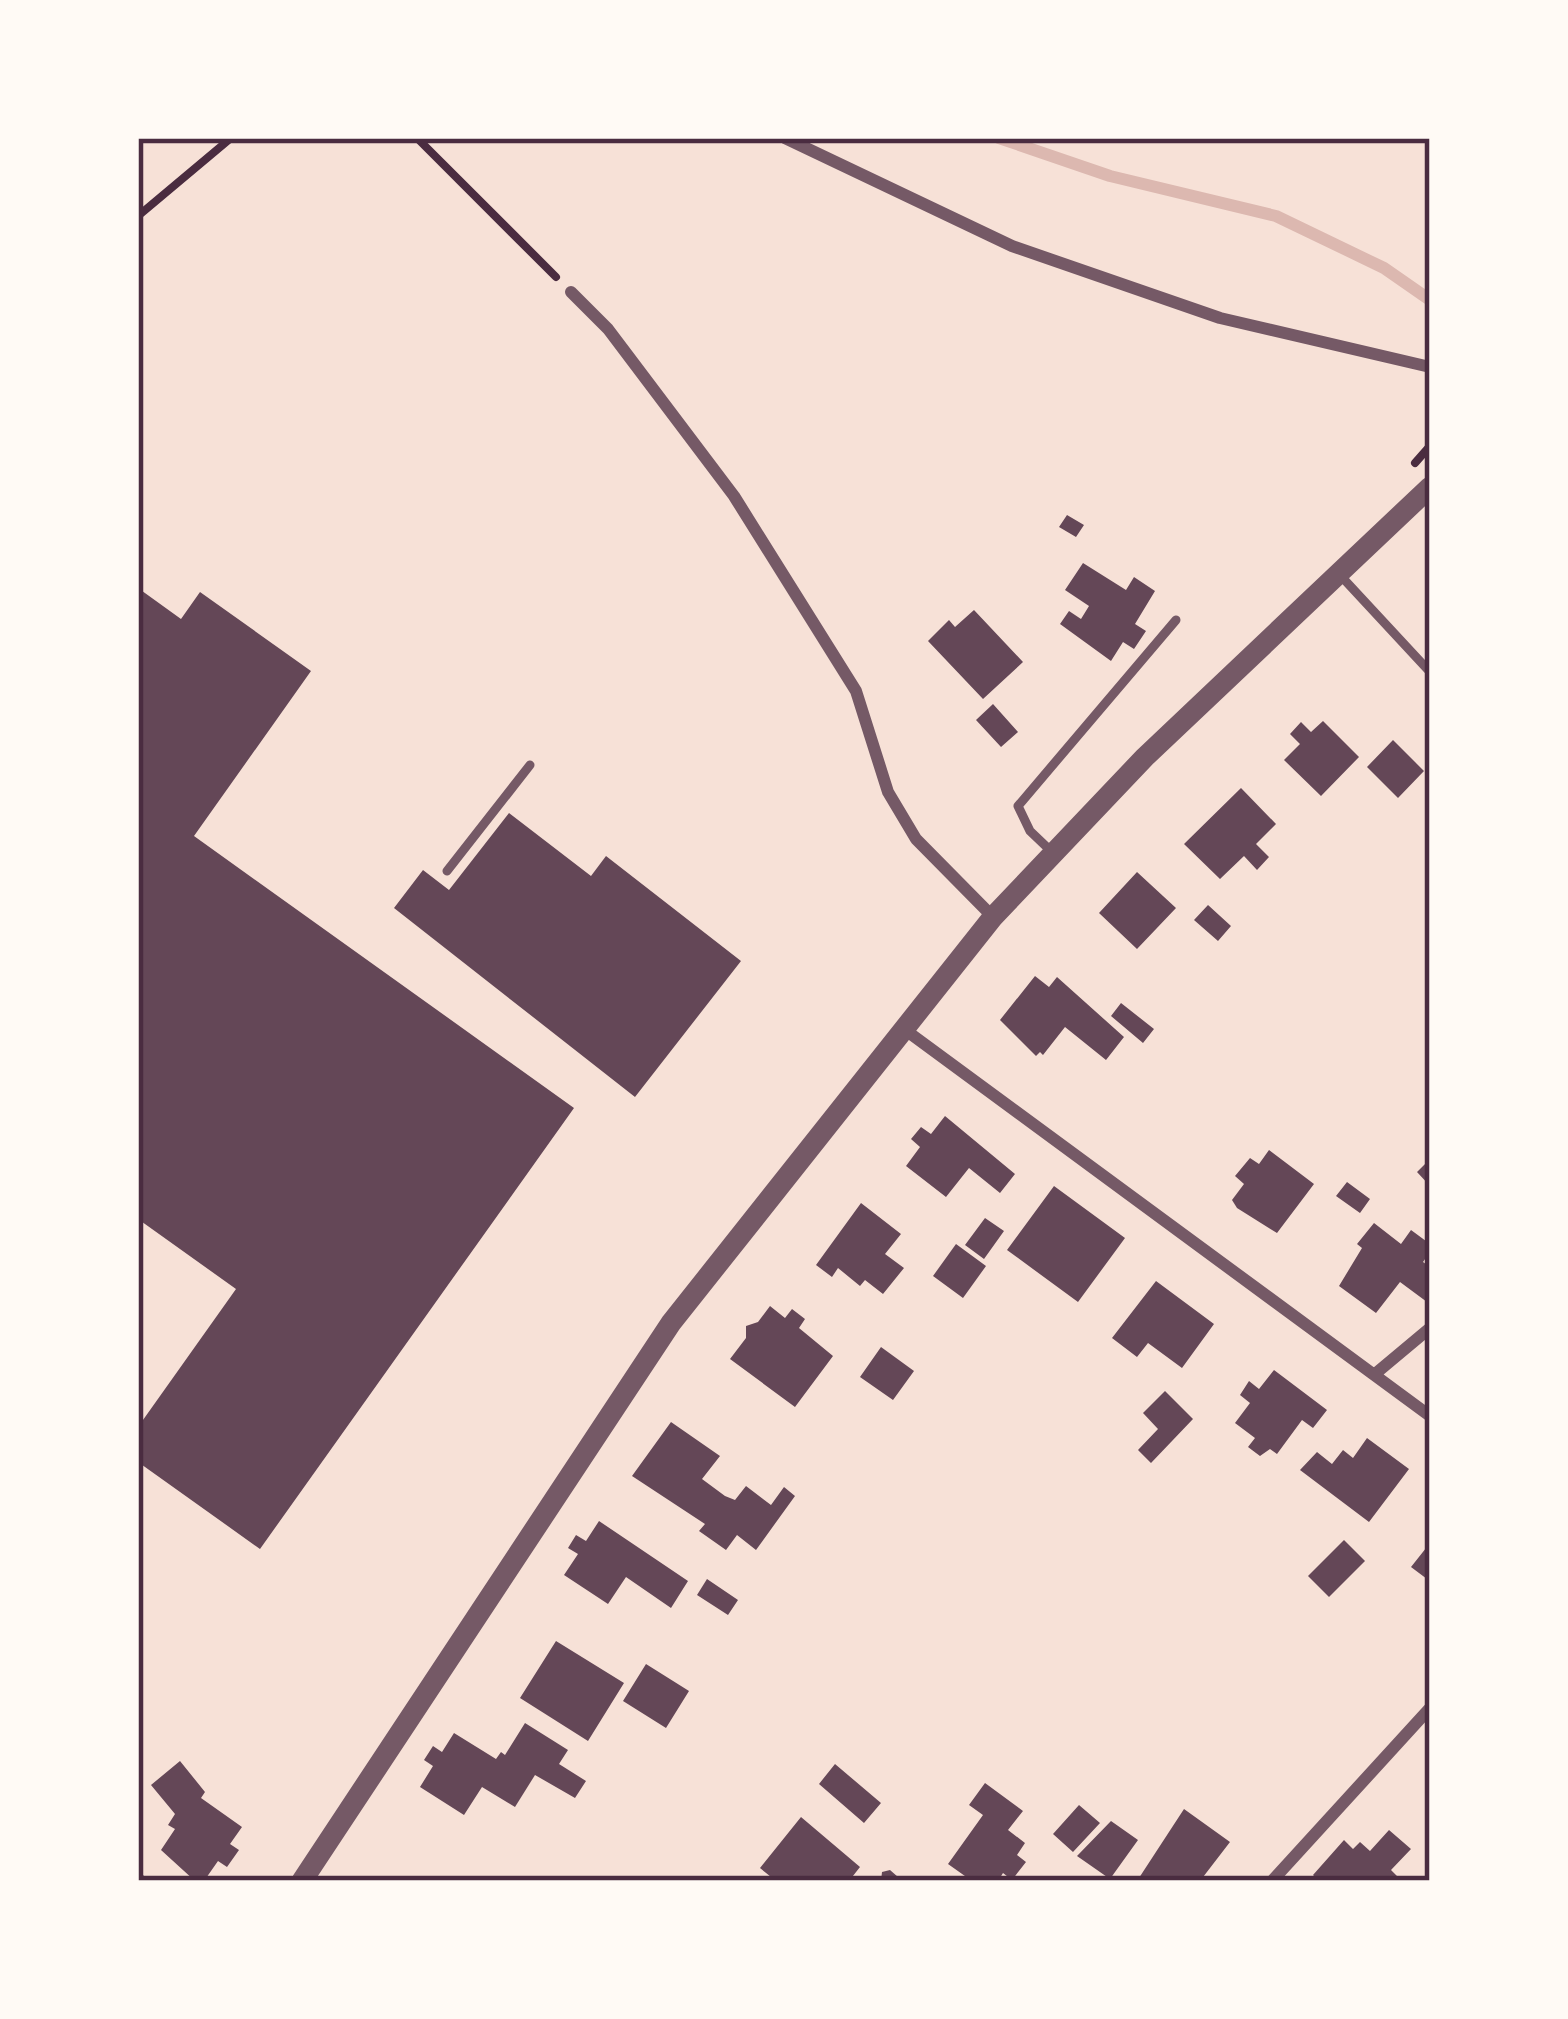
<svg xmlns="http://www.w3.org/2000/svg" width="1568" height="2019" viewBox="0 0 1568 2019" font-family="Merriweather,serif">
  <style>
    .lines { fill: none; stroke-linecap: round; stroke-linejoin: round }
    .stream { stroke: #dcb8b0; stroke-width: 12 }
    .building { fill: #644757 }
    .path { stroke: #4a2c40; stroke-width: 8 }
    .service { stroke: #755966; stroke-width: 9 }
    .minor { stroke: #755966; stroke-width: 12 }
    .tertiary { stroke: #755966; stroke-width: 21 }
    .neatline { fill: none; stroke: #4a2c40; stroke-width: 4.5 }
  </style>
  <rect width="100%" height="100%" fill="#f7e1d7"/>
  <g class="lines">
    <!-- stream -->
    <path class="stream" d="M999 138 1110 176 1276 216 1384 268 1430 300"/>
  </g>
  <!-- building -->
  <path class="building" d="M1067 515 1084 525 1076 537 1059 527Z
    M1083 563 1126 590 1134 577 1155 591 1135 624 1146 631 1134 649 1123 642 1111 661 1060 624 1069 611 1081 619 1089 606 1065 590Z
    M138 588 181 619 200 592 311 671 194 836 574 1108 260 1549 138 1462V1427L236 1289 138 1219Z
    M974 610 1023 662 983 699 928 641 949 620 955 627Z
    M993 704 1018 732 1001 747 976 720Z
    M1323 721 1359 757 1321 796 1284 760 1300 744 1290 734 1301 722 1311 732Z
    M1393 740 1424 771 1398 798 1367 767Z
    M1241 788 1276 824 1256 844 1269 857 1257 870 1244 856 1220 879 1184 844Z
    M509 813 591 876 606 856 741 961 635 1097 394 908 423 870 449 890Z
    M1137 872 1176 908 1137 949 1099 913Z
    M1208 905 1231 926 1218 941 1194 920Z
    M1035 976 1049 987 1057 977 1124 1037 1106 1060 1065 1027 1043 1055 1040 1052 1036 1056 1000 1020Z
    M1121 1003 1154 1029 1143 1043 1111 1016Z
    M945 1116 1015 1174 1000 1193 969 1168 946 1197 906 1166 920 1147 911 1139 921 1127 931 1134Z
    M1269 1150 1314 1184 1277 1233 1237 1208 1232 1200 1244 1184 1235 1176 1250 1158 1259 1164Z
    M1430 1159V1186L1417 1172Z
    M1347 1182 1370 1199 1360 1213 1336 1196Z
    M1054 1186 1125 1238 1078 1302 1007 1250Z
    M861 1203 901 1234 885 1254 904 1268 883 1294 865 1280 860 1286 838 1268 832 1277 816 1265Z
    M985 1218 1004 1231 984 1259 965 1245Z
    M1374 1223 1401 1244 1411 1230 1430 1244V1252L1423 1262 1430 1267 1427 1302 1400 1282 1376 1313 1339 1286 1362 1248 1357 1244Z
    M956 1244 986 1266 963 1298 933 1276Z
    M1156 1281 1214 1324 1182 1368 1148 1343 1137 1357 1112 1338Z
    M770 1306 785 1318 792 1309 805 1319 799 1328 833 1356 795 1407 730 1359 746 1338V1326L758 1322Z
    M881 1347 914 1371 893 1400 860 1377Z
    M1274 1370 1327 1410 1313 1428 1302 1420 1277 1454 1270 1449 1260 1456 1248 1447 1255 1438 1235 1423 1250 1403 1240 1395 1249 1381 1259 1389Z
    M1165 1391 1193 1419 1151 1463 1138 1450 1158 1429 1143 1413Z
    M671 1422 720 1456 702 1479 725 1496 735 1500 746 1486 771 1505 784 1487 795 1496 756 1550 737 1535 726 1550 699 1531 705 1524 632 1476Z
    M1367 1438 1409 1469 1369 1522 1300 1470 1317 1452 1332 1464 1343 1450 1353 1458Z
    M599 1521 688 1581 671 1608 626 1577 608 1604 564 1575 578 1554 568 1548 576 1535 586 1541Z
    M1344 1540 1365 1561 1329 1597 1308 1576Z
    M1430 1543V1574L1427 1579 1411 1567Z
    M707 1579 738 1600 728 1615 697 1595Z
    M556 1641 624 1683 588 1741 520 1698Z
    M646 1664 689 1691 666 1728 623 1701Z
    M525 1723 568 1750 559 1764 586 1781 575 1798 535 1775 515 1807 482 1787 464 1815 420 1787 433 1766 424 1760 433 1746 442 1752 454 1733 496 1759 501 1752 505 1755Z
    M180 1761 205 1792 201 1798 242 1827 230 1844 239 1850 227 1867 218 1861 204 1881H195L161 1850 175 1829 168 1825 175 1814 151 1785Z
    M835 1764 881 1803 864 1823 819 1784Z
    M985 1783 1023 1811 1008 1830 1025 1843 1017 1855 1026 1862 1012 1880 1003 1873 998 1881H972L948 1864 983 1815 969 1805Z
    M1079 1805 1100 1823 1073 1852 1053 1834Z
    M1184 1809 1230 1842 1200 1881H1137Z
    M801 1817 860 1867 849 1881H776L760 1868Z
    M1111 1821 1138 1840 1110 1879 1077 1856Z
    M1389 1830 1411 1849 1391 1870 1398 1877 1394 1881H1319L1313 1875 1344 1840 1353 1849 1360 1842 1370 1851Z
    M890 1870 898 1877 903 1881H881L882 1872Z"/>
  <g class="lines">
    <!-- path -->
    <path class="path" d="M417 138 556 277
      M138 216 231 138
      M1415 463 1430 446"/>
    <!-- service -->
    <path class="service" d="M1340 575 1430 672
      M1052 852 1030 831 1018 806 1176 620
      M447 871 530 765"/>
    <!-- minor -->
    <path class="minor" d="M785 138 1012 246 1220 318 1430 367
      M571 292 608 329 734 496 856 691 888 792 916 839 993 917
      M904 1029 1430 1416
      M1375 1374 1430 1328
      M138 1878 140 1881
      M1272 1881 1430 1708"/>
    <!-- tertiary -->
    <path class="tertiary" d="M302 1881 671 1323 993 917 1145 757 1430 487"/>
  </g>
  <!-- border -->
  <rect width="1568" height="2019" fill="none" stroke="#fffaf5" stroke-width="282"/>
  <rect x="141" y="141" width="1286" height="1737" class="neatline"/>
</svg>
